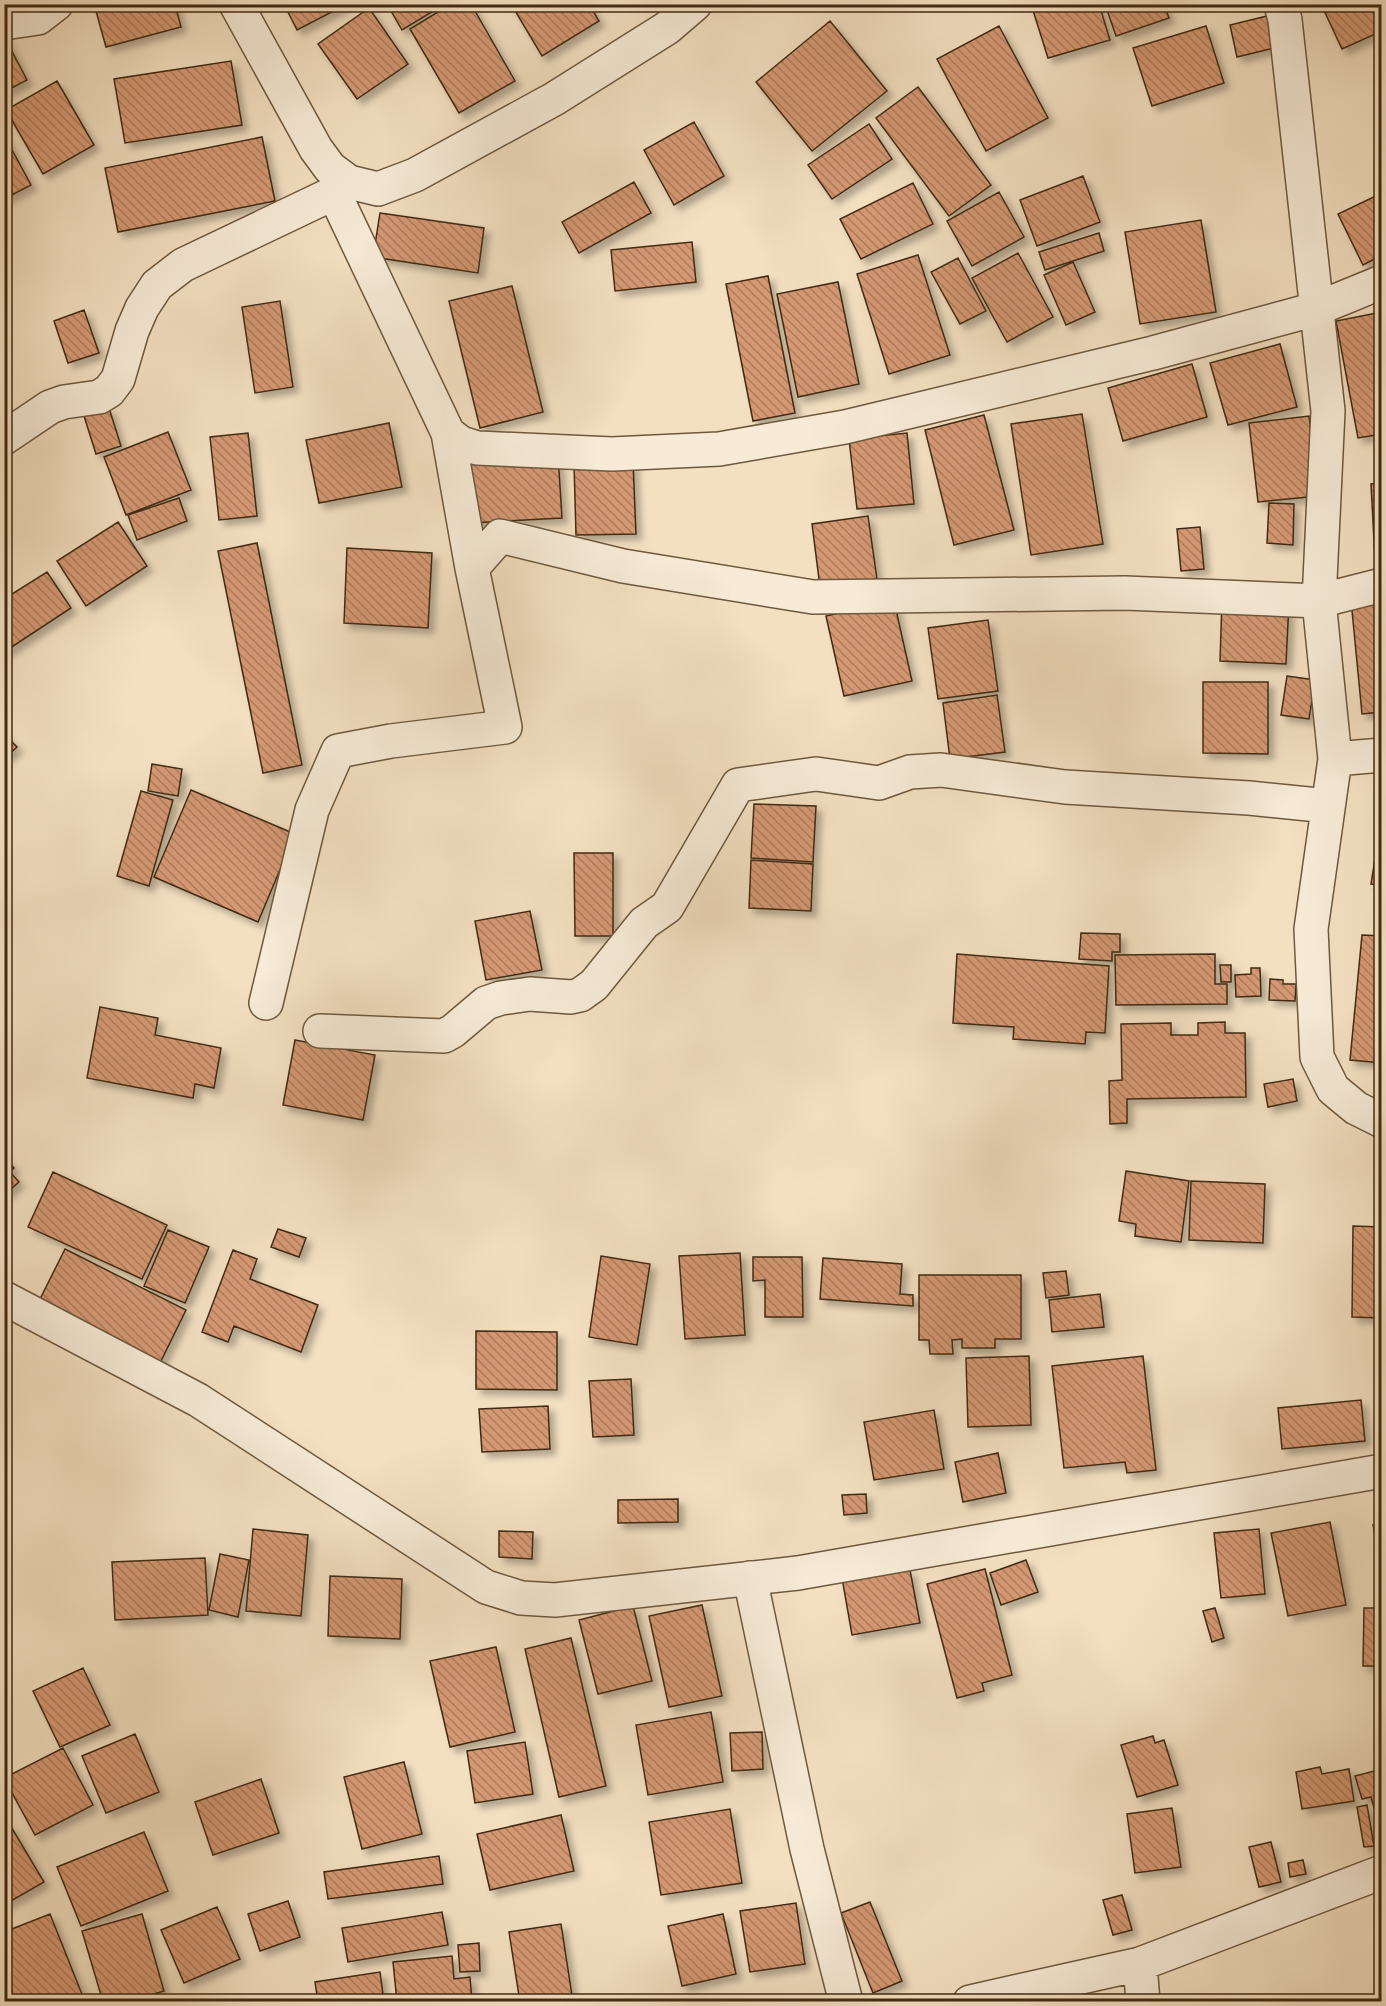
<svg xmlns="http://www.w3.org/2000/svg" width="1386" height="2006" viewBox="0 0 1386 2006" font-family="'EB Garamond',serif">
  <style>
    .building { fill: url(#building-back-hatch); stroke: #412a12; stroke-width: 1.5; filter: url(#shadow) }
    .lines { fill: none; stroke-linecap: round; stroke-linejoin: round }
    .minor-casing { stroke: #6e583e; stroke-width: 36 }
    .tertiary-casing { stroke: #6e583e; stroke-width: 36 }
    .minor { stroke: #f7ebd7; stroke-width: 33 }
    .tertiary { stroke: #f7ebd7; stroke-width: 33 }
  </style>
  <defs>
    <pattern id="building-back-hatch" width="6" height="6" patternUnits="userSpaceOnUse" patternTransform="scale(1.5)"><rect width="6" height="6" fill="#d49873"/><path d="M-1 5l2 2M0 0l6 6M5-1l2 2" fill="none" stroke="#ae7c5d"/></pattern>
    <filter id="shadow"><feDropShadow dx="5.5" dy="5.5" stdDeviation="3" flood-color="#0004"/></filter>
  </defs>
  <rect width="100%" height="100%" fill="#f3e0c1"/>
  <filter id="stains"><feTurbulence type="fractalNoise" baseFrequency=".00333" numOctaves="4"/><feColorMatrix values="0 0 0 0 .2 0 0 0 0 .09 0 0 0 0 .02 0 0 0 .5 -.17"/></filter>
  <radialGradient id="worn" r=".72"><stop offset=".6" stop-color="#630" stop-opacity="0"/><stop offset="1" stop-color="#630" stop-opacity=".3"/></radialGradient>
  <!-- building -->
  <path class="building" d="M94 4H175L181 27 106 47Z
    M284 4H347L297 30Z
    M387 4H445L402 30Z
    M451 4H471L515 81 459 113 410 29Z
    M511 4H589L599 21 542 56Z
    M1031 4H1099L1110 40 1048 58Z
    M1105 4H1164L1169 18 1116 36Z
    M1321 4H1382V31L1342 49Z
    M369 8 408 64 357 99 318 44Z
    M1267 16 1274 48 1237 57 1230 25Z
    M830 21 887 91 812 151 756 82Z
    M999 26 1048 118 986 151 937 59Z
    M1206 26 1224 83 1152 106 1133 48Z
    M4 36 27 80 4 92Z
    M231 61 242 125 125 143 114 79Z
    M57 81 94 145 43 174 6 110Z
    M918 87 991 185 949 216 876 118Z
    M694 122 724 176 674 205 644 150Z
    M869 124 892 159 832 199 808 165Z
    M4 135 31 185 4 199Z
    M262 137 275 201 118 232 105 168Z
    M1083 176 1100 222 1037 246 1020 200Z
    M634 182 651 213 579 253 562 222Z
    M913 183 933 224 861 259 840 219Z
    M999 192 1024 237 972 266 947 221Z
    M1382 193V255L1363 265 1338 214Z
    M380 213 484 228 478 273 373 257Z
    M1201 220 1216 312 1140 324 1125 232Z
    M1099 233 1104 251 1045 270 1039 252Z
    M692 242 696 282 615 291 611 250Z
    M1018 253 1053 317 1007 342 972 278Z
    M918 255 950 355 889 374 857 274Z
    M958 258 986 311 960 324 931 272Z
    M1073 262 1095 312 1066 325 1044 275Z
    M768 276 795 413 753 421 726 284Z
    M838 282 859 384 798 397 777 294Z
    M512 286 543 412 480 428 449 301Z
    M280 301 293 387 255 393 242 307Z
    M84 310 99 353 68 363 54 321Z
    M1382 312V434L1358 438 1336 321Z
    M1280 344 1297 407 1228 425 1210 363Z
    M1192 364 1207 417 1123 441 1108 388Z
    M109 408 121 446 96 454 84 416Z
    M1082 414 1103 544 1031 555 1011 424Z
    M984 415 1014 530 954 545 925 430Z
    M1309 416 1318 496 1258 502 1249 423Z
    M389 423 402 487 319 503 306 440Z
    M168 432 191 490 126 515 104 457Z
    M248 433 257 516 219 520 210 437Z
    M907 433 914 504 857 509 849 439Z
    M558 455 562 518 470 523 466 461Z
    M633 462 636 534 576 535 574 464Z
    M1382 483V558L1375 559 1371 484Z
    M179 498 187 521 137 540 128 515Z
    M1269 503 1294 504 1293 545 1267 543Z
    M868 516 877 579 820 587 812 524Z
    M118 522 147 566 86 606 57 561Z
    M1200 527 1204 569 1181 571 1177 529Z
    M257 543 302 765 263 773 218 551Z
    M347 548 432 553 428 628 344 623Z
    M47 572 71 608 4 652V599Z
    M1378 597 1382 636V712L1362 714 1351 600Z
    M1222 599 1289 602 1286 664 1220 661Z
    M894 601 912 681 844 696 826 616Z
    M988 620 998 691 938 699 928 628Z
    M1287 676 1315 680 1309 719 1281 715Z
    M1203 682H1268V754L1203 753Z
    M997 695 1005 752 950 759 943 703Z
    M4 734 17 747 4 759Z
    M152 764 182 769 178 796 148 791Z
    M191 790 295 834 258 922 154 877Z
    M141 791 173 800 149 886 117 876Z
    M754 804 816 806 813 862 751 858Z
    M1382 814V885L1371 884Z
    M574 853H613V936H575Z
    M751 860 813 864 811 911 749 908Z
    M530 911 542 970 486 980 475 921Z
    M1081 933 1120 934V952H1112V961L1079 959Z
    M1362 935 1382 936V1063L1350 1060Z
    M957 954 1109 966 1105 1033 1086 1032 1085 1044 1013 1039 1014 1027 953 1023Z
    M1215 954V984H1227V1004L1116 1005 1115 955Z
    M1220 965H1231V982H1221Z
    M1251 968H1260L1261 996 1236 997 1235 975 1251 974Z
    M1270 979 1283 980V984H1296L1295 1001 1269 1000Z
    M100 1007 158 1018 155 1035 221 1048 214 1088 195 1084 193 1098 87 1078Z
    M1225 1022V1033H1245L1246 1097 1127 1099V1123L1110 1124 1109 1081 1122 1080 1121 1024 1171 1023V1035H1198V1023Z
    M295 1040 375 1055 363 1120 283 1105Z
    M1293 1079 1297 1101 1268 1107 1264 1084Z
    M4 1157 14 1168 10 1172 19 1182 4 1195Z
    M1126 1171 1189 1181 1181 1242 1135 1236 1136 1224 1119 1221Z
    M53 1172 167 1225 142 1279 28 1227Z
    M1191 1181 1265 1184 1263 1243 1189 1240Z
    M1353 1226 1382 1227V1318L1352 1317Z
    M278 1229 306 1238 299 1257 271 1247Z
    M168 1230 209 1247 185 1303 144 1286Z
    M65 1249 186 1310 159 1365 38 1303Z
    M233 1250 257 1259 250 1279 318 1305 301 1352 234 1326 228 1342 202 1332Z
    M740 1253 745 1335 685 1339 679 1256Z
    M601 1256 650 1264 637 1345 589 1337Z
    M753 1257H802L803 1317H765V1280L753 1281Z
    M823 1258 902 1264 900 1294 913 1295V1306L820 1299Z
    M1066 1271 1069 1295 1046 1298 1043 1273Z
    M919 1275H1021V1339H995V1348H962V1339L952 1340 953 1354H930L929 1340H919Z
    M1100 1294 1104 1327 1052 1332 1049 1300Z
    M476 1331 557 1332V1390L476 1389Z
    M1029 1356 1031 1425 968 1427 966 1358Z
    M1143 1356 1156 1470 1127 1473 1125 1462 1064 1468 1052 1366Z
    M631 1379 634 1435 593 1437 589 1381Z
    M1361 1400 1365 1441 1282 1449 1278 1408Z
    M548 1406 550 1449 482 1452 479 1409Z
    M934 1410 944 1469 874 1480 864 1422Z
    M998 1453 1006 1493 963 1502 955 1462Z
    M866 1494 867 1513 844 1515 842 1495Z
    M678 1499V1522L618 1523V1500Z
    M1330 1522 1346 1605 1288 1616 1271 1533Z
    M1382 1524V1565L1373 1525Z
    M253 1529 308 1535 301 1616 246 1611Z
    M1259 1529 1265 1594 1221 1598 1214 1533Z
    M499 1531 533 1532 532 1559 499 1557Z
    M220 1554 249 1560 238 1617 209 1610Z
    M205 1558 208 1615 115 1620 112 1562Z
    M1026 1560 1038 1592 1001 1605 990 1573Z
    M985 1569 1012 1675 982 1683 984 1691 957 1698 927 1584Z
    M910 1570 920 1623 852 1635 842 1578Z
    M330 1576 402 1579 400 1639 328 1636Z
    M702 1605 722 1696 669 1707 649 1616Z
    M633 1606 652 1681 598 1694 579 1620Z
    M1215 1608 1224 1638 1212 1642 1203 1611Z
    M1364 1608H1382V1666H1363Z
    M571 1638 606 1786 559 1797 525 1649Z
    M496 1647 515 1732 450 1747 430 1661Z
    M83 1668 110 1725 60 1747 33 1691Z
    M711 1712 723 1782 648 1795 636 1725Z
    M762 1732 763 1769 732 1771 730 1733Z
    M135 1734 159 1792 106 1813 82 1756Z
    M1153 1736 1155 1743 1164 1740 1178 1785 1137 1797 1121 1745Z
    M525 1742 533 1794 475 1803 467 1751Z
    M63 1748 93 1805 35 1835 4 1778Z
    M404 1762 422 1834 362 1849 344 1777Z
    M1320 1767 1322 1774 1349 1769 1354 1801 1302 1809 1296 1772Z
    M1382 1769V1821L1378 1822 1371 1797 1362 1799 1355 1776Z
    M261 1779 279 1833 213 1855 195 1802Z
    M1367 1805 1374 1846 1364 1847 1357 1807Z
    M1172 1808 1181 1867 1135 1873 1127 1814Z
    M730 1809 742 1883 661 1895 649 1822Z
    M561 1815 574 1871 490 1890 477 1834Z
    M10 1825 44 1882 4 1905V1829Z
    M144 1832 168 1891 81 1926 57 1867Z
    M1271 1842 1281 1882 1259 1887 1249 1847Z
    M439 1856 443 1884 328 1899 324 1872Z
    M1303 1860 1306 1874 1290 1877 1288 1863Z
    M1122 1895 1132 1930 1113 1935 1103 1900Z
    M288 1901 300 1937 260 1951 248 1914Z
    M870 1902 902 1981 873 1993 841 1913Z
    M796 1903 805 1964 750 1972 740 1911Z
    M217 1907 240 1959 184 1983 161 1930Z
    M442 1912 448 1945 348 1962 342 1928Z
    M50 1914 85 2002H8L4 1994V1932Z
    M142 1914 164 1991 128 2002H103L82 1931Z
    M723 1914 736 1974 682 1986 668 1926Z
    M561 1924 573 2002H520L509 1932Z
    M479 1943 480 1971 460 1972 458 1945Z
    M452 1956 454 1979 470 1977 472 2002H397L393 1962Z
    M380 1972 384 2002H318L315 1982Z"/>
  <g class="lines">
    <defs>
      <path id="minor" d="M236 4 316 149 330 168 349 182 378 189 415 175 554 99 667 28 695 4
        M1281 4 1285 20 1328 411 1319 601 1335 759 1311 929 1317 1057 1333 1089 1356 1108 1382 1121
        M4 23 38 18 56 4
        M334 193 448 433 461 443 477 448 612 454 719 449 845 427 1153 353 1316 309 1382 282
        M448 433 472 568
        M4 438 50 407 64 402 99 397 109 391 118 379 132 331 142 308 157 285 183 265 334 193 349 182
        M1335 759 1382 755
        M266 1003 312 810 338 751 391 741 505 727 472 568 500 536 623 566 813 597 1125 593 1319 601 1382 585
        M320 1031 444 1036 453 1031 486 1003 501 998 530 994 571 997 580 995 594 985 644 923 667 907 738 785 816 774 879 783 910 772 941 770 1065 787 1249 798 1328 806
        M750 1578 807 1849 846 2002
        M1140 1964 1143 2002
        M970 2002 1140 1964 1382 1872"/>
      <path id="tertiary" d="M4 1298 198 1400 486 1587 521 1598 555 1600 798 1573 1382 1471"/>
    </defs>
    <!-- minor casing -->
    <use href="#minor" class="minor-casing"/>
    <!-- tertiary casing -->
    <use href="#tertiary" class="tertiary-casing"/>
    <!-- minor -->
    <use href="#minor" class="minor"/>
    <!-- tertiary -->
    <use href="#tertiary" class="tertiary"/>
  </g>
  <!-- margin -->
  <rect width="1386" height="2006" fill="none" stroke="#f3e0c1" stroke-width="24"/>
  <rect x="6" y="6" width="1374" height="1994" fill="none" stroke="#412a12" stroke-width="3"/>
  <rect x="12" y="12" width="1362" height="1982" fill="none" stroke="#412a12" stroke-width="1.5"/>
  <rect width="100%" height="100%" filter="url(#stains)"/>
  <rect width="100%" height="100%" fill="url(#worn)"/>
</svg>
